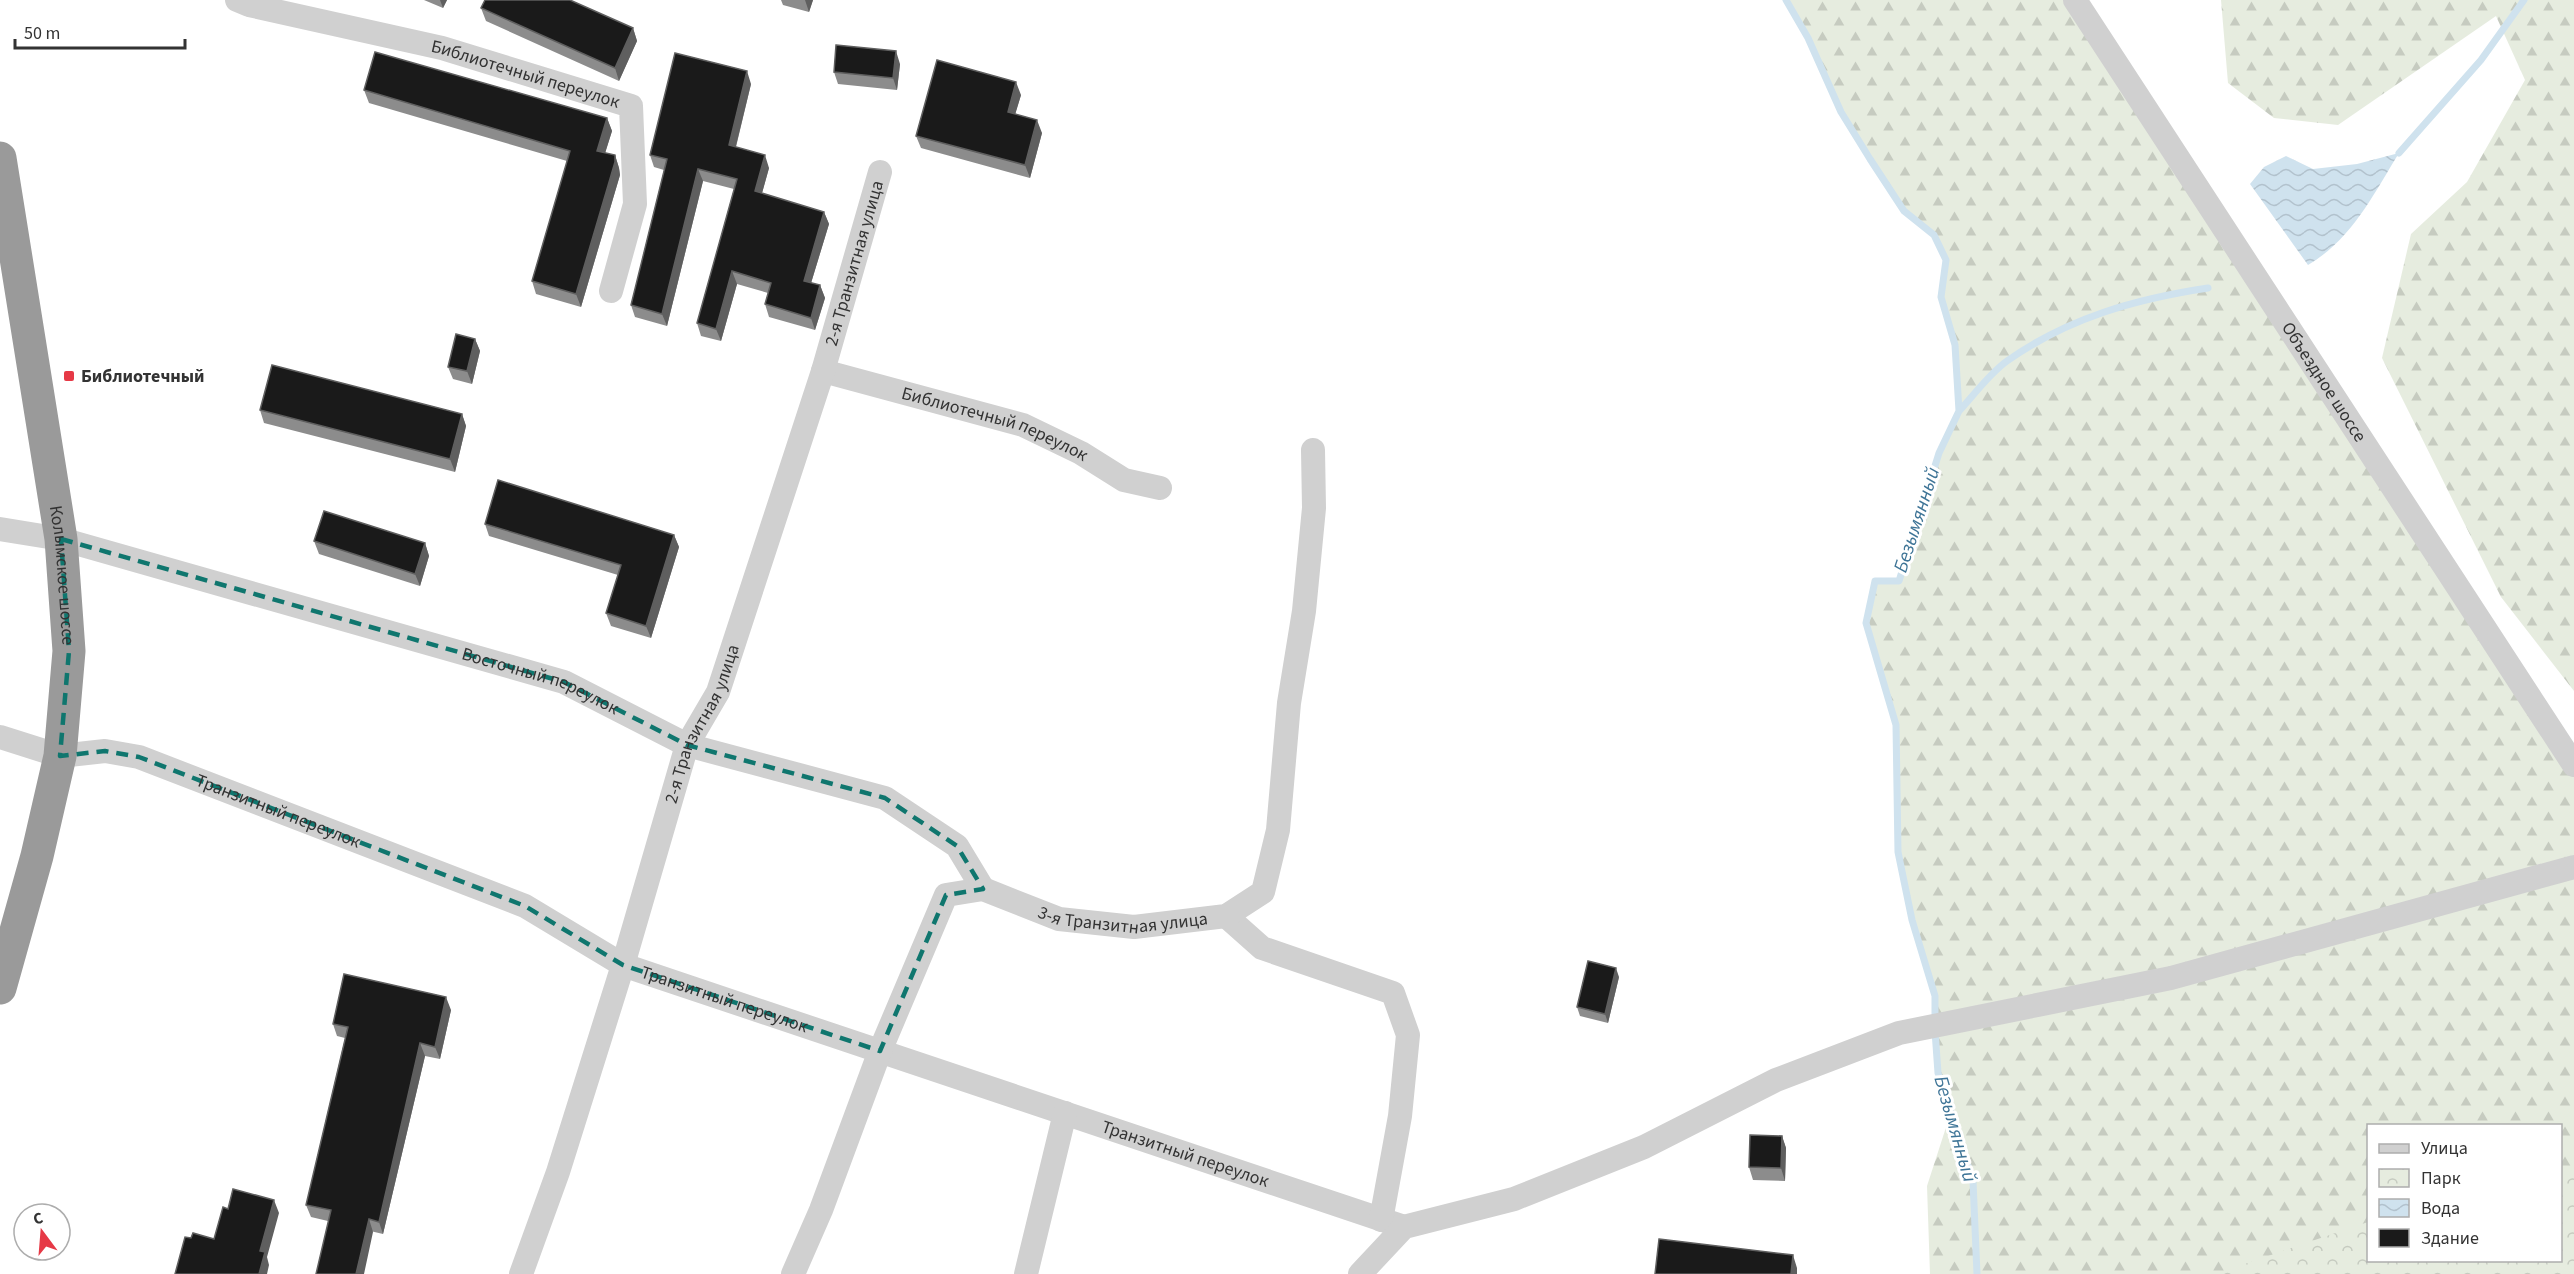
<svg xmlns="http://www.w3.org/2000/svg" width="2574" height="1274" viewBox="0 0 2574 1274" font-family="'Source Sans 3',sans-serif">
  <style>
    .forest { fill: url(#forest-firs); fill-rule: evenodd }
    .park { fill: url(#park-crowns) }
    .water { fill: url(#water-waves) }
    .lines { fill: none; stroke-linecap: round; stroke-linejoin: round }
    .stream { stroke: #cfe2ee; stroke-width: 7 }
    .minor { stroke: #d0d0d0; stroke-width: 24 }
    .highway { stroke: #9a9a9a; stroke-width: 33 }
    .wall { fill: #8c8c8c }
    .shaded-wall { fill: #5f5f5f }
    .building { fill: #1a1a1a; stroke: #5f5f5f; stroke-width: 1.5 }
    .marked { fill: none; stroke: #0f766e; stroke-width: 4.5; stroke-dasharray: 12 8; stroke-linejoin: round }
    .poi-dot { fill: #e63946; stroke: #fff; stroke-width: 2 }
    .labels { text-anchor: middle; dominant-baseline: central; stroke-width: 6; stroke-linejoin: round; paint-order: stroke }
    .street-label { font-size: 18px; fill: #333; stroke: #fff }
    .poi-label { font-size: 18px; font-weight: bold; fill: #333; stroke: #fff; text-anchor: start }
    .water-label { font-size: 20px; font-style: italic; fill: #3f7597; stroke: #fff }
  </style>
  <defs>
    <pattern id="forest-firs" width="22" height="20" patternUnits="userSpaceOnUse" patternTransform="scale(1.5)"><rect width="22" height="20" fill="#e6ecdf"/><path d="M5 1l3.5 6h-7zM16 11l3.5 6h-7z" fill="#c6cbc0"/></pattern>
    <pattern id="park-crowns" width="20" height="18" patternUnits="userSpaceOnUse" patternTransform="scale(1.5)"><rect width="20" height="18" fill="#e6ecdf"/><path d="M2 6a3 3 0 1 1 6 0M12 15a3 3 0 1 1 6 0" fill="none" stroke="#c6cbc0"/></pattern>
    <pattern id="water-waves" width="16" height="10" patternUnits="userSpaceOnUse" patternTransform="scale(1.5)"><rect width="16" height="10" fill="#cfe2ee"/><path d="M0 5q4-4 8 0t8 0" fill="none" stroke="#b2c2cd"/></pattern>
  </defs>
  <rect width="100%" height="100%" fill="#fff"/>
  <!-- forest -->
  <path class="forest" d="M1786 0H2075L2574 765V1274H1930L1927 1186 1950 1115 1938 1073 1935 996 1912 920 1898 852 1896 725 1866 623 1875 581H1899L1939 453 1959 411 1955 345 1941 297 1946 260 1934 235 1904 211 1870 159 1841 112 1808 38ZM2368 1126H2560V1260H2368Z
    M2221 0H2574V691L2501 597 2382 358 2411 234 2467 182 2525 80 2496 16 2338 125 2274 118 2228 83Z"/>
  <!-- park -->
  <path class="park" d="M2561 1170H2574V1274H2215L2368 1222V1260H2560Z"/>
  <!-- water -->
  <path class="water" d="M2399 153C2373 195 2352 239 2308 265L2250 184 2264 167 2286 156 2313 169 2357 164Z"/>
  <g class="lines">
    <!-- stream -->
    <path class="stream" d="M1786 0 1808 38 1841 112 1870 159 1904 211 1934 235 1946 260 1941 297 1955 345 1959 411 1939 453 1899 581H1875L1866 623 1896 725 1898 852 1912 920 1935 996V1020
      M2399 153 2481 60 2524 0
      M1959 411C1974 395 1989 374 2007 361 2068 318 2135 299 2208 288
      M1935 1031 1938 1073 1973 1181 1977 1274"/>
    <!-- minor -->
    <g class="minor">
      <path id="s1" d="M237 0 249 5 442 48 631 106 635 204 611 291"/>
      <path id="s2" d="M2075 0 2574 765"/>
      <path id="s3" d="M823 371 1023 425 1081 453 1124 480 1160 488"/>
      <path id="s4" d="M0 529 61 539 564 682 687 745 885 798 957 846 983 889"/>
      <path id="s5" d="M0 737 60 756 105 751 139 757 525 906 623 965 1404 1227"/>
      <path d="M1226 916 1262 948 1393 993 1408 1035 1400 1116 1381 1220"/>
      <path id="s6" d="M521 1274 558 1172 623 965 687 745 718 692 823 371 880 172"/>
      <path id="s7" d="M793 1274 821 1210 880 1051 946 895 983 889 1059 919 1134 927 1226 916 1263 892 1278 830 1289 703 1304 611 1314 508 1313 450"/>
      <path d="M1026 1274 1065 1113"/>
      <path d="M1360 1274 1404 1227 1514 1199 1644 1147 1776 1080 1899 1033 2171 978 2574 867"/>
    </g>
    <!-- highway -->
    <path class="highway" id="s8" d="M0 158 61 539 69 651 60 756 37 856 0 988"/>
  </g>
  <!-- wall -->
  <path class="wall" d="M424 0H447L443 8Z
    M781 0H813L809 12 783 5Z
    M481 8 633 28 637 41 619 81 486 21Z
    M900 64 897 90 838 84 834 72Z
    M751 84 736 147 769 168 762 193 824 212 829 224 811 283 820 285 825 298 815 330 769 317 765 304 768 293 737 284 721 341 701 336 697 323 734 189 703 181 667 326 635 317 631 305 664 170 654 167 650 155Z
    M364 90 607 118 612 131 605 153 615 155 619 168 620 175 581 307 536 294 532 281 567 161 369 103Z
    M1021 95 1015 114 1042 133 1030 178 921 148 916 136Z
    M475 339 480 351 472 384 453 379 448 367Z
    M260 410 462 414 466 426 455 472 264 423Z
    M485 524 674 535 679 547 651 638 611 626 606 613 618 575 489 536Z
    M314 541 425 543 429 556 420 586 319 554Z
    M1619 977 1608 1023 1580 1016 1577 1007Z
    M451 1010 440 1059 425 1056 383 1234 311 1217 306 1205 345 1038 337 1036 333 1024Z
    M1782 1136 1786 1148 1785 1181 1753 1180 1749 1167Z"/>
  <!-- shaded-wall -->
  <path class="shaded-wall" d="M440 0H447L443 8Z
    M805 0H813L809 12Z
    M633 28 637 41 619 81 615 68Z
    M896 51 900 64 897 90 893 78Z
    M747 71 751 84 733 158 729 145Z
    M1016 82 1021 95 1012 125 1008 112Z
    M607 118 612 131 602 163 597 151Z
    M1037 120 1042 133 1030 178 1025 165Z
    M615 155 619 168 620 175 581 307 576 294Z
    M765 155 769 168 759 204 755 191Z
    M698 169 703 181 667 326 662 314Z
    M824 212 829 224 808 293 804 281Z
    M732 271 737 284 721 341 716 329Z
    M820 285 825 298 815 330 811 318Z
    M475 339 480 351 472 384 467 371Z
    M462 414 466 426 455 472 450 459Z
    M674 535 679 547 651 638 646 626Z
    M425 543 429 556 420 586 415 574Z
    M1616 968 1619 977 1608 1023 1605 1014Z
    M446 997 451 1010 440 1059 435 1047Z
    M420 1043 425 1056 383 1234 379 1222Z
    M1782 1136 1786 1148 1785 1181 1781 1168Z
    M274 1200 279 1213 267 1257 269 1265 267 1274H259L260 1251Z
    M369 1219 373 1232 364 1274H356Z
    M1793 1255 1797 1268V1274H1791Z"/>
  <!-- building -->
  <path class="building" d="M485 0H570L633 28 615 68 481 8Z
    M836 45 896 51 893 78 834 72Z
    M375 52 607 118 597 151 615 155V162L576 294 532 281 570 151 364 90Z
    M675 53 747 71 729 145 765 155 755 191 824 212 804 281 820 285 811 318 765 304 771 283 732 271 716 329 697 323 737 179 698 169 662 314 631 305 667 159 650 155Z
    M937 60 1016 82 1008 112 1037 120 1025 165 916 136Z
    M456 334 475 339 467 371 448 367Z
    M272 365 462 414 450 459 260 410Z
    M498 480 674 535 646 626 606 613 621 565 485 524Z
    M324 511 425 543 415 574 314 541Z
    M1588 961 1616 968 1605 1014 1577 1007Z
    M344 974 446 997 435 1047 420 1043 379 1222 369 1219 356 1274H316L331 1210 306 1205 348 1027 333 1024Z
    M1750 1135 1782 1136 1781 1168 1749 1167Z
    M233 1189 274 1200 260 1251 265 1252 259 1274H175L185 1237 191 1238 193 1233 214 1239 223 1207 228 1209Z
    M1659 1239 1793 1255 1791 1274H1655Z"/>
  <!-- marked area -->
  <path class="marked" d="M61 539 564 682 687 745 885 798 957 846 983 889 946 895 880 1051 623 965 525 906 139 757 105 751 60 756 69 651Z"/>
  <!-- markers -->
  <rect class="poi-dot" x="63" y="370" width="12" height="12" rx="3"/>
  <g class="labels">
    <!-- street labels -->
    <g class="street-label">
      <text stroke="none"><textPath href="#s1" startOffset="298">Библиотечный переулок</textPath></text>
      <text stroke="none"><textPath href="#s6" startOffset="1066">2-я Транзитная улица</textPath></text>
      <text stroke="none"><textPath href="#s2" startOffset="456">Объездное шоссе</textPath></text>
      <text stroke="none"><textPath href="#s3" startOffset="180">Библиотечный переулок</textPath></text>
      <text stroke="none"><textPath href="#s8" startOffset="422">Колымское шоссе</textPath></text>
      <text stroke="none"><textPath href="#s4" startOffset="562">Восточный переулок</textPath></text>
      <text stroke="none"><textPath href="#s6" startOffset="580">2-я Транзитная улица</textPath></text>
      <text stroke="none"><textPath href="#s5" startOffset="292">Транзитный переулок</textPath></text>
      <text stroke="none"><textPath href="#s7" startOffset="592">3-я Транзитная улица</textPath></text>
      <text stroke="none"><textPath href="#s5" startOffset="778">Транзитный переулок</textPath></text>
      <text stroke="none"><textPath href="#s5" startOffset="1264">Транзитный переулок</textPath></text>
    </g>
    <!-- poi labels -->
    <g class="poi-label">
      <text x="81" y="376">Библиотечный</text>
    </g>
    <!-- water labels -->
    <g class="water-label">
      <text transform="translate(1917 520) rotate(-72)">Безымянный</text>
      <text transform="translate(1955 1129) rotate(74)">Безымянный</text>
    </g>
  </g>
  <!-- legend -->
  <rect x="2367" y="1124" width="195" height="138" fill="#ffffff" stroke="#adadad" stroke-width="1.5"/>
  <rect x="2379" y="1144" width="30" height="9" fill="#d0d0d0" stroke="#adadad" stroke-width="1.5"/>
  <text x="2421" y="1154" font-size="18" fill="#333333">Улица</text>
  <rect x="2379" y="1169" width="30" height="18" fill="url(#park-crowns)" stroke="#adadad" stroke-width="1.5"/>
  <text x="2421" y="1184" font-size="18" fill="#333333">Парк</text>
  <rect x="2379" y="1199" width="30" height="18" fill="url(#water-waves)" stroke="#adadad" stroke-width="1.5"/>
  <text x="2421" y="1214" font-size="18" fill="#333333">Вода</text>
  <rect x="2379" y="1229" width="30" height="18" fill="#1a1a1a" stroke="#adadad" stroke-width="1.5"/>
  <text x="2421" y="1244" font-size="18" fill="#333333">Здание</text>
  <!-- north arrow -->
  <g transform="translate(42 1232) rotate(344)"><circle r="28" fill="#ffffff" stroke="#adadad" stroke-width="1.5"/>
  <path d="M0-4.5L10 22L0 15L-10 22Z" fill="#e63946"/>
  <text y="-9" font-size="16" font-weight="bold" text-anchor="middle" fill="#333333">С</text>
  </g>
  <!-- scale -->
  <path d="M15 39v9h170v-9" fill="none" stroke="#333333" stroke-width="3"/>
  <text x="24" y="39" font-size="18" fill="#333333" stroke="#ffffff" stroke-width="4.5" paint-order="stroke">50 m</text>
</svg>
